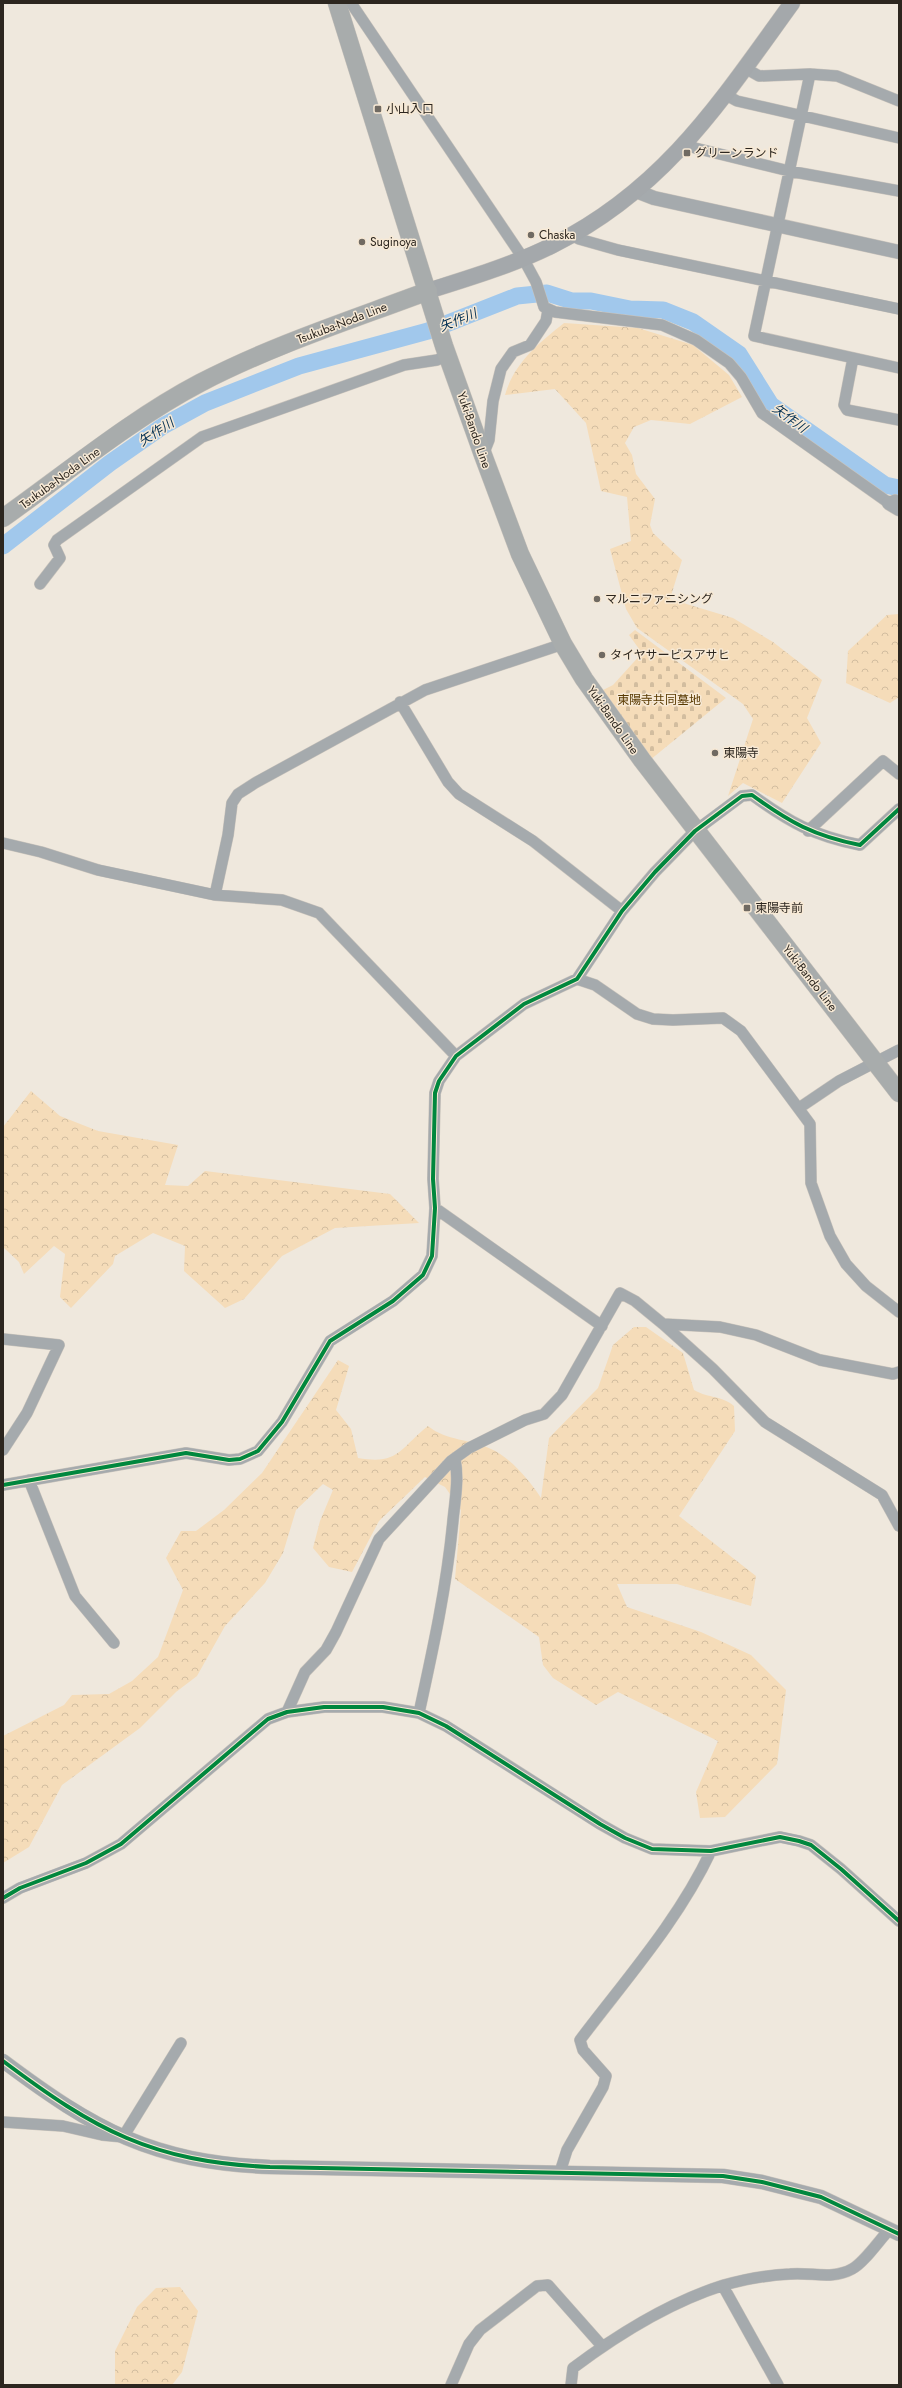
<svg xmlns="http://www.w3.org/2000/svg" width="902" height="2388" viewBox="0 0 902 2388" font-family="Jost,'Noto Sans JP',sans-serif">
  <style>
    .forest { fill: url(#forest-crowns) }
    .cemetery { fill: url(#cemetery-stones) }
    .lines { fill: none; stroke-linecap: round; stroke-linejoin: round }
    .river { stroke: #a1c8ec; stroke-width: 17 }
    .minor-casing { stroke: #cac4bc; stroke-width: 12 }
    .tertiary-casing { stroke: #cac4bc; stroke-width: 15 }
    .secondary-casing { stroke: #cac4bc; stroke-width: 17 }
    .primary-casing { stroke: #cac4bc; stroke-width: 19 }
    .minor { stroke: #a5aaad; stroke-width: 11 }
    .tertiary { stroke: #a5aaad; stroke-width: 14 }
    .secondary { stroke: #a4a8ab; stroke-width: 16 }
    .primary { stroke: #a8acac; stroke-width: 18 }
    .cycleway-casing { stroke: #f7e9d5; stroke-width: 6 }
    .cycleway { stroke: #00873e; stroke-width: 4 }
    .poi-dot { fill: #706a62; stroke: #f7e9d5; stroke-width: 1.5 }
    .labels { text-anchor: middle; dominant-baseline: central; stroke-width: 3; stroke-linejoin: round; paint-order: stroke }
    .poi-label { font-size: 12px; fill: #2c261f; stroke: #f7e9d5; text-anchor: start }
    .street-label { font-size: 12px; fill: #2c261f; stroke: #f7e9d5 }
    .park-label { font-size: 12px; fill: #583900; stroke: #f7e9d5 }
    .water-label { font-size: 13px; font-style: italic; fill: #002e52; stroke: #f7e9d5 }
  </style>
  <defs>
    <pattern id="forest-crowns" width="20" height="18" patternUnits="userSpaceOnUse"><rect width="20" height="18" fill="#f5dcb9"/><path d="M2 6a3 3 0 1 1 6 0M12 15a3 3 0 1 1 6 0" fill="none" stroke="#d2bd9f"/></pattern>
    <pattern id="cemetery-stones" width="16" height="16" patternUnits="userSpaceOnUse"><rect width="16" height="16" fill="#f5dcb9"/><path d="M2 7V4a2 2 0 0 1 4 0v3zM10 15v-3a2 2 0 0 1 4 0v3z" fill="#d2bd9f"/></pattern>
  </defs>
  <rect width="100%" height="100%" fill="#efe8dd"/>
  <!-- forest -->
  <path class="forest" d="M564 323 638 328 693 345 729 375 742 397 690 424 651 420 634 427 625 443 632 455 636 474 655 499 650 525 653 533 682 560 670 599 733 618 773 642 822 680 807 718 821 743 782 803 743 783 728 796 753 719 743 704 637 628 626 609 610 549 631 541 627 497 601 491 586 423 555 389 505 395C514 363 539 343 564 323Z
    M899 614V697L890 703 846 683 848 651 887 615Z
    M31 1091 60 1116 98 1131 178 1145 165 1185 188 1186 205 1171 390 1194 419 1223 335 1228 282 1256 244 1299 225 1308 184 1271 185 1246 153 1233 115 1256 113 1264 71 1308 60 1297 65 1254 54 1246 24 1274 19 1262 3 1247V1127Z
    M634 1327H646L683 1353 694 1390C710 1399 721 1395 734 1406L735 1431 679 1516 756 1576 751 1606 677 1584H617L627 1607 701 1632 751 1655 786 1690 777 1764 725 1817 700 1818 696 1792 718 1741 618 1692 596 1705 553 1678 543 1665 539 1637 455 1579 461 1510 445 1487 425 1477 379 1521 352 1572 329 1567 313 1548 320 1521 333 1490 323 1484 296 1510 283 1553 265 1583 225 1626 197 1676 176 1692 140 1728 62 1785 29 1847 3 1863V1736L64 1705 72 1695 109 1694 132 1681 158 1657 183 1590 166 1558 181 1531H196L224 1510 262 1473 338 1360 349 1366 336 1410 351 1429 358 1458C399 1465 399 1449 428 1426 446 1441 471 1439 491 1449 510 1457 530 1481 541 1498L549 1438 598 1388 613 1345Z
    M180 2287 198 2311 182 2372 172 2385H115V2351L137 2307 156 2288Z"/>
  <!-- cemetery -->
  <path class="cemetery" d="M635 630 726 698 650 760 601 691 613 685 642 653 629 635Z"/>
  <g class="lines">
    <!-- river -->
    <path class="river" d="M3 546 110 463 163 426 205 403 299 366 428 331 517 296 547 293 572 301H591L630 309 663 310 693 322 739 354 771 405 885 485 899 488"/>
    <defs>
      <path id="minor" d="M351 3 523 258 536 282 544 307 555 312 662 325 696 340 729 363 741 377 762 413 889 503 895 500
        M745 68 759 76 810 74 837 76 899 101
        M810 74 754 336 899 368
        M726 95 737 101 899 138
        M687 144 695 148 789 171 899 191
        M572 235 579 239 618 250 899 309
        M853 358 844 405 847 410 899 420
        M483 455 489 440 493 401 501 369 513 352 530 345 546 321 548 310
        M40 584 60 558 54 545 57 540 202 437 404 365 437 360 448 355
        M400 702 448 782 459 794 533 841 622 911
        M808 831 883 761 899 774
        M3 843 41 852 98 870 215 895 282 900 319 913 456 1056
        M215 895 228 835 232 803 238 794 255 783 425 690 563 644
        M577 979 595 985 637 1014 653 1019 673 1020 723 1018 741 1031 810 1124 811 1183 830 1236 846 1264 866 1286 899 1312
        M799 1108 839 1081 899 1050
        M435 1208 602 1326
        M663 1324 720 1327 756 1335 820 1360 893 1374 899 1372
        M3 1339 59 1345 27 1413 3 1450
        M29 1480 75 1596 114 1643
        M3 1485 186 1453 229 1460 240 1459 258 1451 282 1422 330 1341 393 1301 423 1275 432 1256 435 1208 433 1179 435 1093 439 1081 456 1056 524 1004 577 979 622 911 655 872 695 831 742 796 752 795C789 822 814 836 860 845L899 809
        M287 1712 305 1672 326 1650 336 1632 379 1539 451 1461 469 1448 525 1420 544 1414 562 1395 620 1293 635 1301 663 1324 713 1369 765 1422 882 1495 899 1526
        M419 1713C433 1649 447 1585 453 1520 455 1500 459 1479 455 1459
        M3 1898 20 1888 86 1863 121 1844 268 1719 287 1712 324 1707H383L419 1713 446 1726 600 1824 625 1838 652 1849 711 1851 780 1837 799 1841 811 1845 841 1869 899 1921
        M3 2122 63 2126 102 2135 123 2137 181 2043
        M560 2172 567 2150 603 2087 606 2076 583 2050 580 2040C626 1979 678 1921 711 1851
        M723 2286 778 2385
        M451 2385 469 2344 480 2330 537 2286 548 2285 602 2346
        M571 2385 573 2368C617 2335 670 2302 724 2285 746 2279 767 2275 790 2274 812 2272 832 2280 852 2269 864 2263 880 2239 890 2229"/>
      <path id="tertiary" d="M636 191 654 198 899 252
        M889 503 899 509
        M3 2061C95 2130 152 2162 270 2167L723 2176 762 2182 821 2197 899 2234"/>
      <path id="secondary" d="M428 291C469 278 513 265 553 245 665 189 721 101 792 3"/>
      <path id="primary" d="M337 3 444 346 483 455 520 554 563 644 584 679 642 760 899 1093
        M3 518C65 474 133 418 200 383 273 345 351 320 428 291"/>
    </defs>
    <!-- minor casing -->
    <use href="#minor" class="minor-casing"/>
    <!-- tertiary casing -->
    <use href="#tertiary" class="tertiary-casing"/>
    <!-- secondary casing -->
    <use href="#secondary" class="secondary-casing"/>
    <!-- primary casing -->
    <use href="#primary" class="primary-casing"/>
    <!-- minor -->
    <use href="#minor" class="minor"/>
    <!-- tertiary -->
    <use href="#tertiary" class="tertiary"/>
    <!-- secondary -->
    <use href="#secondary" class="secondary"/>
    <!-- primary -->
    <use href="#primary" class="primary"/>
    <defs>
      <path id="cycleway" d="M3 1485 186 1453 229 1460 240 1459 258 1451 282 1422 330 1341 393 1301 423 1275 432 1256 435 1208 433 1179 435 1093 439 1081 456 1056 524 1004 577 979 622 911 655 872 695 831 742 796 752 795C789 822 814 836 860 845L899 809
        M3 1898 20 1888 86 1863 121 1844 268 1719 287 1712 324 1707H383L419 1713 446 1726 600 1824 625 1838 652 1849 711 1851 780 1837 799 1841 811 1845 841 1869 899 1921
        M3 2061C95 2130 152 2162 270 2167L723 2176 762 2182 821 2197 899 2234"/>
    </defs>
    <!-- cycleway casing -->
    <use href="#cycleway" class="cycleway-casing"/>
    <!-- cycleway -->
    <use href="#cycleway" class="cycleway"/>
  </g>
  <!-- markers -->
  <g class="poi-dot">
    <rect x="374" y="105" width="8" height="8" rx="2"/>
    <rect x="683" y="149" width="8" height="8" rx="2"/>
    <circle cx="531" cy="235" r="4"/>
    <circle cx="362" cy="242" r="4"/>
    <circle cx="597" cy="599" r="4"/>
    <circle cx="602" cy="655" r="4"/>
    <circle cx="715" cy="753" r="4"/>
    <rect x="743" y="904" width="8" height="8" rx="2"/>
  </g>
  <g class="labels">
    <!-- poi labels -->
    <g class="poi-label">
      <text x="386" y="109">小山入口</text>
      <text x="695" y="153">グリーンランド</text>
      <text x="539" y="235">Chaska</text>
      <text x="370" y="242">Suginoya</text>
      <text x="605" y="599">マルニファニシング</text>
      <text x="610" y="655">タイヤサービスアサヒ</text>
      <text x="723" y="753">東陽寺</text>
      <text x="755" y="908">東陽寺前</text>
    </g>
    <!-- street labels -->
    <g class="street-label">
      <text transform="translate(342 323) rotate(-21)">Tsukuba-Noda Line</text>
      <text transform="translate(474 430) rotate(71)">Yuki-Bando Line</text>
      <text transform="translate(60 478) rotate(-36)">Tsukuba-Noda Line</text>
      <text transform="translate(613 720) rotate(55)">Yuki-Bando Line</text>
      <text transform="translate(810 978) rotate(52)">Yuki-Bando Line</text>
    </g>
    <!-- park labels -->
    <g class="park-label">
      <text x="659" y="700">東陽寺共同墓地</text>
    </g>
    <!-- water labels -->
    <g class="water-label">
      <text transform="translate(458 320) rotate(-22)">矢作川</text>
      <text transform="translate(790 418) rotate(36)">矢作川</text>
      <text transform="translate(156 432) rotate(-33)">矢作川</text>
    </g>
  </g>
  <!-- border -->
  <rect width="902" height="2388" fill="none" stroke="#2c261f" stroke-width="8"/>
</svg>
